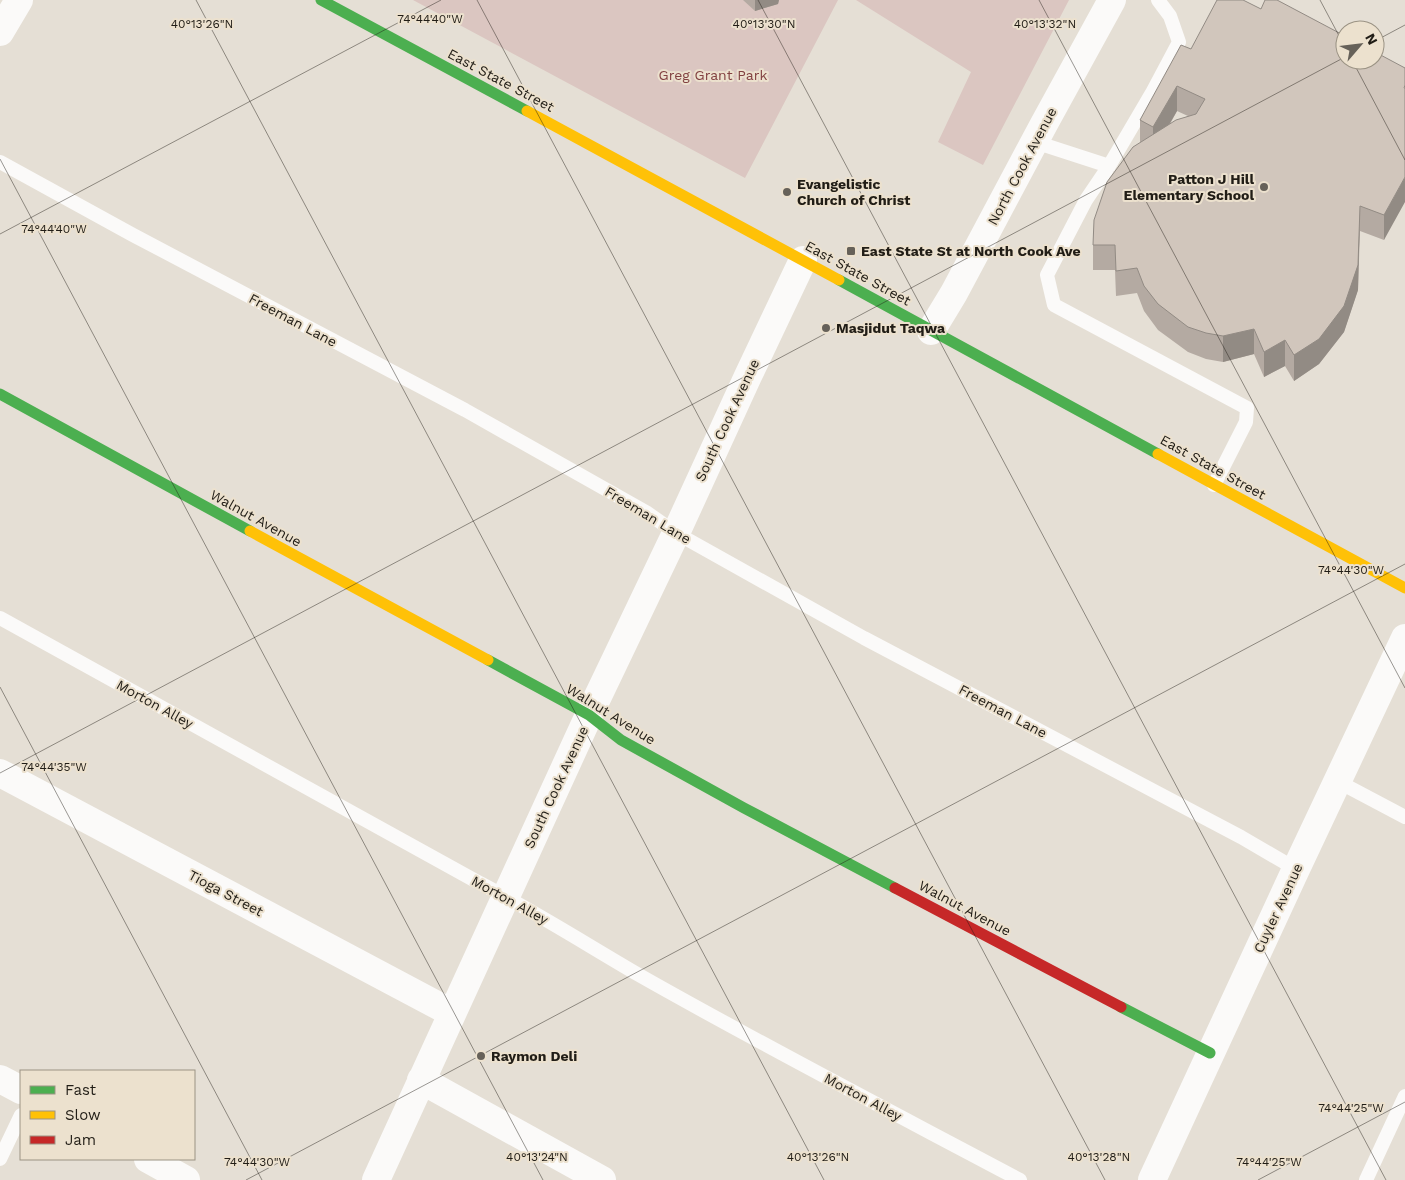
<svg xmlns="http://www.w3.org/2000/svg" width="1405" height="1180" viewBox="0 0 1405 1180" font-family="'Work Sans',sans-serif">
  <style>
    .green { fill: #dbc6c1 }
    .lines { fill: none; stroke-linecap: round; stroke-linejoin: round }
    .lane { stroke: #fbfaf9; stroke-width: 14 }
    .street { stroke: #fbfaf9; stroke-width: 28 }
    .fast { stroke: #4caf50; stroke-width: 11 }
    .slow { stroke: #ffc107; stroke-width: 11 }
    .jam { stroke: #c62828; stroke-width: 11 }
    .wall { fill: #b4aaa2; fill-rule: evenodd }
    .shaded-wall { fill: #928b84 }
    .building { fill: #d1c6bc; stroke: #928b84 }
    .ticks { fill: none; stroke: #211d16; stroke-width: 1; stroke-opacity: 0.45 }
    .poi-dot { fill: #666159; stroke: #ece1ce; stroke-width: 2 }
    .labels { text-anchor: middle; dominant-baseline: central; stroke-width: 4; stroke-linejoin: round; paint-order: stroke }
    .park-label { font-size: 14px; fill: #824141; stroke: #ece1ce }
    .street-label { font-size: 14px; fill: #211d16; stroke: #ece1ce }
    .poi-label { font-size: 14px; font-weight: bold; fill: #211d16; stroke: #ece1ce; text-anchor: start }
    .ticks-label { font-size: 12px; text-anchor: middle; fill: #211d16; stroke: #ece1ce; stroke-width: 4; stroke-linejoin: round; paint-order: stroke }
  </style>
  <rect width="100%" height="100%" fill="#e5dfd5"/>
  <!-- green -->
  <path class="green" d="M413 0H838L745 178Z
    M856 0H1069L983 165 938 142 971 72Z"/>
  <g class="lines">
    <!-- lane -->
    <path class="lane" d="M1158 0 1170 16 1179 42 1153 91 1109 166 1086 200 1047 275 1054 305 1247 408 1246 422 1214 485
      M1035 142 1109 166
      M0 162 133 235 465 410 646 512 676 533 864 638 1241 837 1296 869
      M0 618 474 880C531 909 584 943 639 975 764 1046 892 1112 1020 1180
      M1337 781 1405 817
      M0 1159 21 1115
      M1366 1180 1405 1096"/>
    <!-- street -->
    <path class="street" d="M0 32 19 0
      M931 331 954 293 1044 124 1112 0
      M0 773 452 1013
      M0 1079 21 1090
      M421 1080 602 1180
      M148 1159 186 1180
      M376 1180 589 715 676 533 748 376 803 260
      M1152 1180 1296 869 1405 638"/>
    <!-- fast -->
    <path class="fast" d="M321 0 527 111
      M839 280 1158 454
      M0 394 250 531
      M488 660 589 715 621 740 744 808 895 888
      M1121 1007 1210 1053"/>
    <!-- slow -->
    <path class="slow" d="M527 111 839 280
      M1158 454 1405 588
      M250 531 488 660"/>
    <!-- jam -->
    <path class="jam" d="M895 888 1121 1007"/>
  </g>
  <!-- wall -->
  <path class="wall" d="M743 0H779L778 4 755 11Z
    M1261 9 1405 68 1384 240 1360 231 1358 290 1344 332 1319 364 1294 381 1285 366 1264 377 1254 354 1223 362 1206 359 1188 352 1158 330 1144 311 1137 293 1116 296 1115 270H1093V245L1140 143V120L1191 49ZM1177 111 1188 116 1170 124Z"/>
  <!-- shaded-wall -->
  <path class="shaded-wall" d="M755 0H779L778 4 755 11Z
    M1177 86V111L1153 152V127Z
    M1405 177V202L1384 240V215Z
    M1360 206 1358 290 1344 332 1319 364 1294 381V355Z
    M1254 329V354L1223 362V336Z
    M1285 340V366L1264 377V352Z"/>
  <!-- building -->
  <path class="building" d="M1217 0H1243L1261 9 1265 0H1277L1345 36V60H1375V52L1405 68V85L1404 88H1405V177L1384 215 1360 206 1358 265 1344 306 1319 339 1294 355 1285 340 1264 352 1254 329 1223 336 1206 333 1188 327 1158 304 1144 286 1137 268 1116 271 1115 245H1093L1094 220 1107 182 1133 147 1176 120 1196 114 1205 99 1177 86 1153 127 1140 120 1181 45 1191 49Z"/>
  <!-- ticks -->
  <path class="ticks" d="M196 0 824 1180M477 0 1105 1180M758 0 1386 1180M1039 0 1405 688M1320 0 1345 47M1375 41 1405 25M1352 60 1405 160M0 159 543 1180M0 234 441 0M0 687 262 1180M0 773 1345 57M246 1180 1405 564M1258 1180 1405 1102"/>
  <!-- markers -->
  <g class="poi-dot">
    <circle cx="1264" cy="187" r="5"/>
    <circle cx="787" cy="192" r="5"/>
    <rect x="846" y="246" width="10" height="10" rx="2.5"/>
    <circle cx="826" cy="328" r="5"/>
    <circle cx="481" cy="1056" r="5"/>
  </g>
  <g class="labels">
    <!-- park labels -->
    <g class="park-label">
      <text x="713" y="75">Greg Grant Park</text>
    </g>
    <!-- street labels -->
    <g class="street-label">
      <text transform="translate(501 80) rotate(28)">East State Street</text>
      <text transform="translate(1022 166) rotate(-62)">North Cook Avenue</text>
      <text transform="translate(858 273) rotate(29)">East State Street</text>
      <text transform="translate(293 320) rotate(28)">Freeman Lane</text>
      <text transform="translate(727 420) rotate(-65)">South Cook Avenue</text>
      <text transform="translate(1213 467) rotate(29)">East State Street</text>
      <text transform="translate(648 515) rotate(31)">Freeman Lane</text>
      <text transform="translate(256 518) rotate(29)">Walnut Avenue</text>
      <text transform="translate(155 704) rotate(29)">Morton Alley</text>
      <text transform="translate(1003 711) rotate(28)">Freeman Lane</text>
      <text transform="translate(611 714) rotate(32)">Walnut Avenue</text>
      <text transform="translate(556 787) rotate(-65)">South Cook Avenue</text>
      <text transform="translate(226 893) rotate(28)">Tioga Street</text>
      <text transform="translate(510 900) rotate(29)">Morton Alley</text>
      <text transform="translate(965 908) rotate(28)">Walnut Avenue</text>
      <text transform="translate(1278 908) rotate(-65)">Cuyler Avenue</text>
      <text transform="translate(863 1097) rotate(28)">Morton Alley</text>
    </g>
    <!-- poi labels -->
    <g class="poi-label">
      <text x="1254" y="179" text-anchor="end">Patton J Hill<tspan x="1254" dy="16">Elementary School</tspan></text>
      <text x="797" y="184">Evangelistic<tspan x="797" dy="16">Church of Christ</tspan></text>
      <text x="861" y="251">East State St at North Cook Ave</text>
      <text x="836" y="328">Masjidut Taqwa</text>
      <text x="491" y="1056">Raymon Deli</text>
    </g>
  </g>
  <g class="ticks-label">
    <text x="430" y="23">74°44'40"W</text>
    <text x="202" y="28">40°13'26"N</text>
    <text x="764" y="28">40°13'30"N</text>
    <text x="1045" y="28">40°13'32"N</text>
    <text x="54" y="233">74°44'40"W</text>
    <text x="1351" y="574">74°44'30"W</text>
    <text x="54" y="771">74°44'35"W</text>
    <text x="1351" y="1112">74°44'25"W</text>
    <text x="537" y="1161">40°13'24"N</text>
    <text x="818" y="1161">40°13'26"N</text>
    <text x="1099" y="1161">40°13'28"N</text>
    <text x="257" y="1166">74°44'30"W</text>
    <text x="1269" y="1166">74°44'25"W</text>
  </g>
  <!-- legend -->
  <rect x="20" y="1070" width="175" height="90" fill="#ece1ce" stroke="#9b9384"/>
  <rect x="30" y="1086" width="25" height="8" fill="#4caf50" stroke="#9b9384"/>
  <text x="65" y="1095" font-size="15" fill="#211d16">Fast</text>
  <rect x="30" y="1111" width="25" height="8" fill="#ffc107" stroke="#9b9384"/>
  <text x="65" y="1120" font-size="15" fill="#211d16">Slow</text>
  <rect x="30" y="1136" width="25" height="8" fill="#c62828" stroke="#9b9384"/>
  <text x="65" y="1145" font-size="15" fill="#211d16">Jam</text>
  <!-- north arrow -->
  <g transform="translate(1360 45) rotate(62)"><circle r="24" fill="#ece1ce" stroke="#9b9384"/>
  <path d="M0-4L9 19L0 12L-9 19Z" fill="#666159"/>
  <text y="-8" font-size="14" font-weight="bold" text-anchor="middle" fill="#211d16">N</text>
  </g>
</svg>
